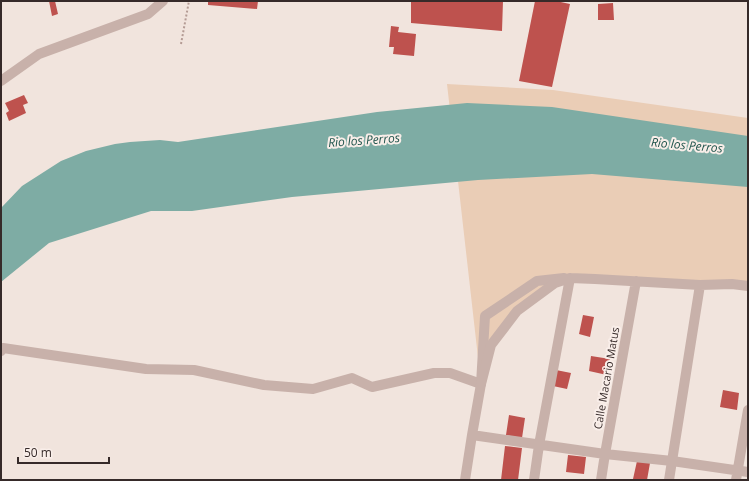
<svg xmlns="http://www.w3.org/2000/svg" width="749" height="481" viewBox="0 0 749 481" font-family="'Open Sans',sans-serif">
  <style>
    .sand { fill: #eacdb6 }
    .water { fill: #7eaca4 }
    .building { fill: #be524e }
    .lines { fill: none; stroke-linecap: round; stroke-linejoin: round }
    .path { stroke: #b49b94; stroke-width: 2; stroke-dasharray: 2 2; stroke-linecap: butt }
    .pedestrian { stroke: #c8b1aa; stroke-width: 10 }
    .minor { stroke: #c8b1aa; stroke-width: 10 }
    .labels { text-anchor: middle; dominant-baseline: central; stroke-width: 4; stroke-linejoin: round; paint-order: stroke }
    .street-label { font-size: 11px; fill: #362a29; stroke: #f9eee9 }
    .water-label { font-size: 12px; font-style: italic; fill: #21554d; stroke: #f9eee9 }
  </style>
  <rect width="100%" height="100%" fill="#f1e4dd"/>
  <!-- sand -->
  <path class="sand" d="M447 84 553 90 748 118V286L570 278 517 311 491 345 481 384Z"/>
  <!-- water -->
  <path class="water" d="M467 103 552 107 748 136V187L592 174 478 180 292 197 192 211H151L49 243 1 282V208L22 186 61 161 86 151 115 144 130 142 160 140 178 142 377 112Z"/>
  <!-- building -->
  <path class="building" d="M49 1H55L58 14 52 16Z
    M208 1H258L257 9 208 5Z
    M411 1H503L502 31 411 23Z
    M535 1H556L570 4 552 87 519 81Z
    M613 3 614 20H598V4Z
    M391 26 399 27 398 32 416 34 414 56 393 54 394 47H389Z
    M24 95 28 103 23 105 26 113 9 121 6 113 9 111 5 103Z
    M583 315 594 317 590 337 579 334Z
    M591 356 610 359 607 375 589 371Z
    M556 370 571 373 567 389 553 386Z
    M723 390 739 393 737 410 720 407Z
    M509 415 525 418 522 438 506 435Z
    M505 446 522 448 518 480H501Z
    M568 455 586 457 584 474 566 472Z
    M637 461 650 463 647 480 633 479Z"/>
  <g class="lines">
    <!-- path -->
    <path class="path" d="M181 44 189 1"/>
    <!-- pedestrian -->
    <path class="pedestrian" d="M1 351 3 348 146 369 194 370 264 385 313 389 352 378 372 387 434 373H450L481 384 485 316 537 281 564 278"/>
    <!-- minor -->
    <path class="minor" d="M1 81 39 54 148 14 163 1
      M472 435 605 454 672 461 748 472
      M465 480 472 435 481 384 491 345 517 311 555 283 570 278 595 279 700 285 732 284 748 286
      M534 480 539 445 570 278
      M601 480 605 454 636 281
      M669 480 700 285
      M736 480 748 410"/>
  </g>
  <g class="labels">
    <!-- street labels -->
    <g class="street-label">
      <text transform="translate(606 378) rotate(-80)">Calle Macario Matus</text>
    </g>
    <!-- water labels -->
    <g class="water-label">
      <text transform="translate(364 140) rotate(-4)">Rio los Perros</text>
      <text transform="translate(687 145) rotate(5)">Rio los Perros</text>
    </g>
  </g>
  <!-- border -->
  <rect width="749" height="481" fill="none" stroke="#362a29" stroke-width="4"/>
  <!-- scale -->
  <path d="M18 457v6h91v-6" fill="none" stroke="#362a29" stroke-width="2"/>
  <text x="24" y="457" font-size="12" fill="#362a29" stroke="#f9eee9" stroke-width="3" paint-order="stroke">50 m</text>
</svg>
